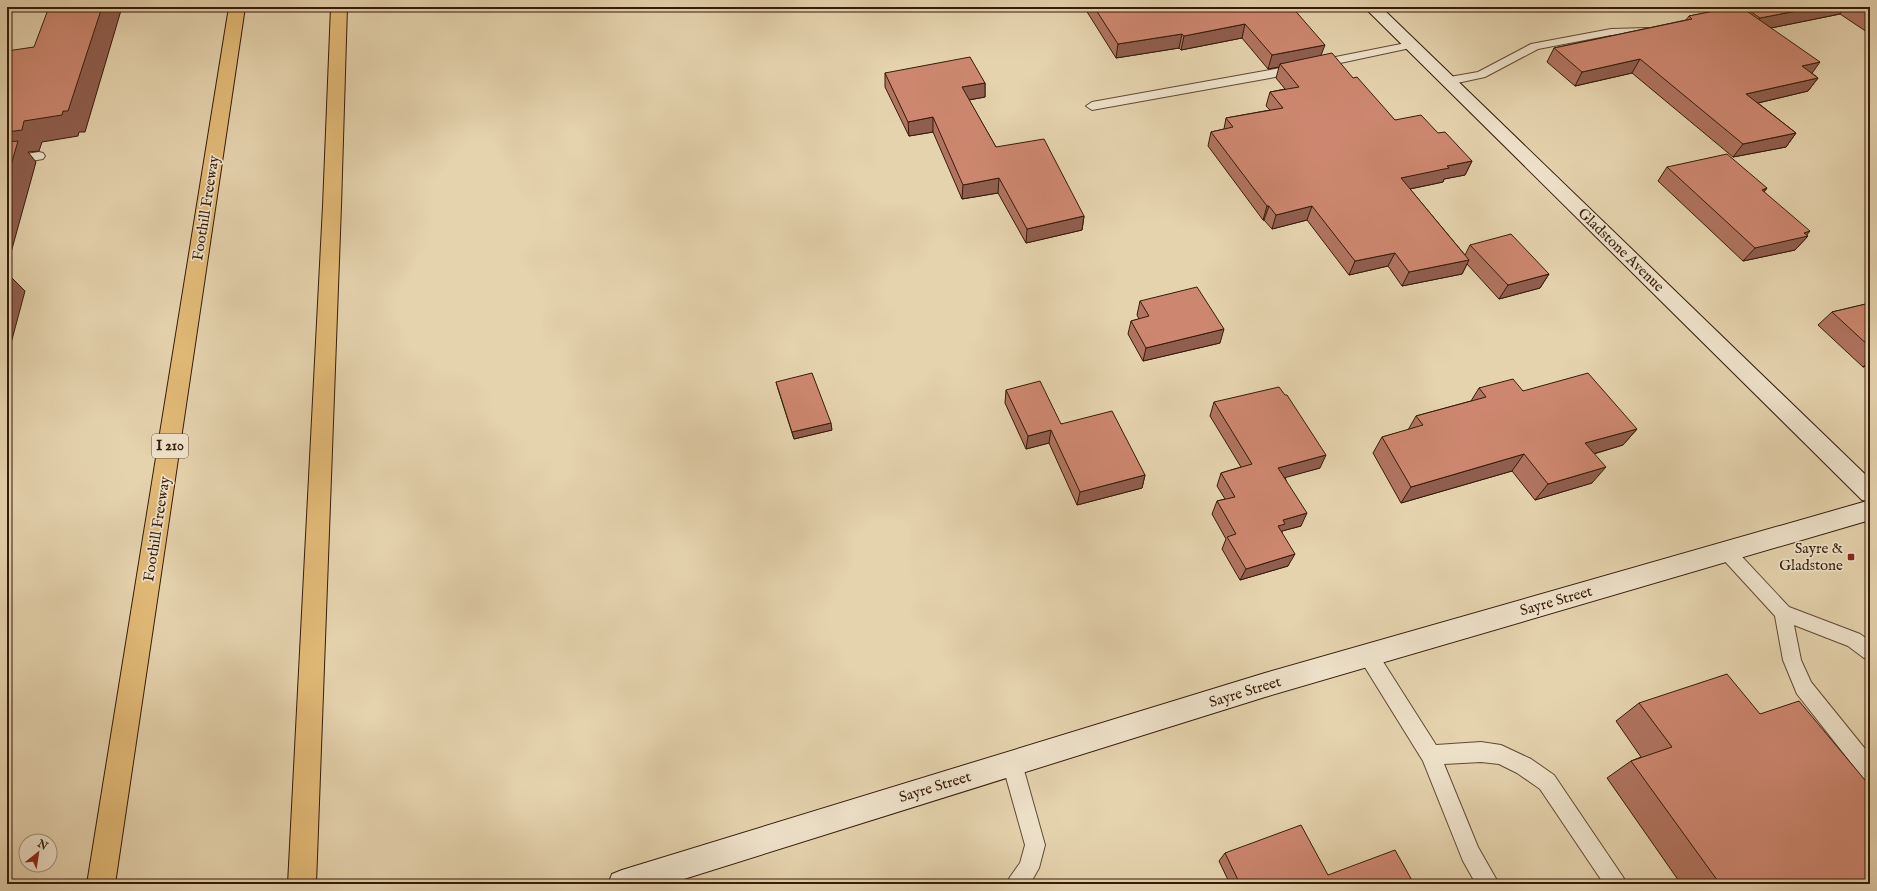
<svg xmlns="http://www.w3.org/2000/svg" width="1877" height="891" viewBox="0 0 1877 891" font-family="'IM FELL English',serif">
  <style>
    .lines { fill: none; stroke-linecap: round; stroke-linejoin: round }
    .lane-casing { stroke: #624932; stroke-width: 2 }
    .secondary-casing { stroke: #361b09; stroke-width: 2 }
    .highway-casing { stroke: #361b09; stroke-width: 2 }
    .lane { fill: #eee2ca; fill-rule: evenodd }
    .secondary { fill: #eee2ca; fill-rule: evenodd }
    .highway { fill: #e2ba77; fill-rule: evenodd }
    .wall { fill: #b07460; stroke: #361b09 }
    .shaded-wall { fill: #905e4e; stroke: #361b09 }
    .building { fill: #cd8770; stroke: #361b09 }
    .poi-dot { fill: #8f2418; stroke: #eee2ca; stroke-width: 1.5 }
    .labels { text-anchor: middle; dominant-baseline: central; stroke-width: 3.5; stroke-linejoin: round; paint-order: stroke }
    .shield { fill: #eee2ca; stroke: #6d5743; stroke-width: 1 }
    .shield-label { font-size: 14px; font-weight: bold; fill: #361b09 }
    .street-label { font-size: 15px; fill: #361b09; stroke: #eee2ca }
    .poi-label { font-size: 15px; fill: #361b09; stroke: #eee2ca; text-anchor: end }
  </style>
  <rect width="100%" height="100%" fill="#e5d3ae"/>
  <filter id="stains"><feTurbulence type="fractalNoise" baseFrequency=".005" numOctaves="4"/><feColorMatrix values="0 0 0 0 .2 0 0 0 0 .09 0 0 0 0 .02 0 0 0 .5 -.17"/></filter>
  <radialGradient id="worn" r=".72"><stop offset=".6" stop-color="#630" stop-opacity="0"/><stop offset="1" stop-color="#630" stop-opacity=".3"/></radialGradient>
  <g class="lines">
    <defs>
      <path id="lane" d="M1647 28 1653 31 1651 33 1611 35 1538 49 1485 77 1448 85 1442 81 1444 78 1478 72 1531 44 1611 29Z
        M1411 42 1415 43 1417 45 1415 47 1270 78 1092 110 1086 106 1092 102 1270 70Z
        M39 152 43 153 45 156 43 159 7 165V157Z
        M1726 544 1732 546 1789 607 1860 634 1870 641V660L1864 658 1848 646 1794 625 1801 660 1811 682 1870 755V781L1863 778 1797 694 1783 660 1775 616 1720 556 1717 551 1720 546Z
        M1368 647 1375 649 1436 745 1481 742 1501 745 1531 759 1554 775 1623 877 1627 884H1604L1540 789 1517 773 1499 764 1481 762 1444 764 1478 847 1499 884H1476L1463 861 1423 761 1361 661 1359 655 1361 649Z
        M1012 753 1019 756 1022 763 1045 845 1039 868 1030 884H1006L1010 877 1020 863 1025 845 1002 763 1005 756Z"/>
      <path id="secondary" d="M1364 7H1381L1870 479V520L1265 697 668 884H608L612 874 622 870 1265 673 1867 501 1862 500Z"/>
      <path id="highway" d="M229 7H245L115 884H87Z
        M331 7H347L341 206 316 884H288L323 206Z"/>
    </defs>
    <!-- lane casing -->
    <use href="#lane" class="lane-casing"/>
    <!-- secondary casing -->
    <use href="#secondary" class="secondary-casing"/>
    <!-- highway casing -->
    <use href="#highway" class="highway-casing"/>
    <!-- lane -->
    <use href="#lane" class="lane"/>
    <!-- secondary -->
    <use href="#secondary" class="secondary"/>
    <!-- highway -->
    <use href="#highway" class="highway"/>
  </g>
  <!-- wall -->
  <path class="wall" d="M1084 7H1292L1321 56 1353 78 1395 120 1438 133 1472 161 1465 175 1444 179 1443 182 1410 189 1465 255 1470 245 1549 274 1540 288 1499 299 1467 264 1462 274 1402 286 1388 266 1349 275 1307 220 1272 229 1264 220H1263L1208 146 1211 132 1224 129 1226 118 1270 110 1266 106 1270 92 1285 89 1276 78 1279 67 1268 69 1242 38 1181 50 1179 48 1116 58Z
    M1717 7H1870V34L1840 14 1771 28 1812 73 1818 78 1808 91 1758 103 1796 133 1786 147 1733 157 1632 73 1575 86 1547 62 1554 48 1686 20 1689 16 1721 10Z
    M885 73 985 83V97L969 100 996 147 1084 216 1082 230 1026 243 998 193 962 199 933 132 909 136 885 87Z
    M1667 167 1767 188 1764 192 1808 236 1795 250 1743 261 1658 181Z
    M1140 301 1220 343 1143 361 1128 334 1131 321 1139 319 1137 315Z
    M1870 303V365L1863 367 1818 325 1832 312Z
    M776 382 832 430 794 439 778 389Z
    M1479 388 1523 391 1637 429 1623 445 1594 454 1592 483 1535 500 1512 471 1401 503 1373 453 1382 437 1408 430 1416 416 1471 401Z
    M1006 390 1145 475 1142 488 1077 505 1049 443 1026 449 1005 403Z
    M1214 402 1320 468 1285 477 1301 526 1282 531V532L1288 566 1240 580 1222 549 1226 539 1212 514 1217 501 1225 499 1217 486 1221 473 1241 467 1210 416Z
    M1639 703 1870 884H1681L1607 778 1631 761 1641 757 1616 721Z
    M1225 853 1328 875 1414 884H1230L1219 861Z"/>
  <!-- shaded-wall -->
  <path class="shaded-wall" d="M102 7H122L85 132H79L78 136 42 142 39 151 28 152 36 162 7 267V132L24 121Z
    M1817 7H1845L1840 14 1751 32 1760 18Z
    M1245 24 1242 38 1181 50 1184 36Z
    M1182 34 1179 48 1116 58 1118 44Z
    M1325 45 1320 58 1280 64 1279 67 1268 69 1272 55Z
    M1640 59 1632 73 1575 86 1582 72Z
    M1820 62 1810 76 1802 66Z
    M1818 78 1808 91 1737 108 1746 94Z
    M985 83V97L962 101V87Z
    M933 117V132L909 136 908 122Z
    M1796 133 1786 147 1733 157 1743 144Z
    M1472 161 1465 175 1444 179 1443 182 1395 192 1401 178 1447 166Z
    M999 178 998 193 962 199 963 185Z
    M1767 188 1756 202 1762 190Z
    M1267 206H1269L1264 220H1263Z
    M1312 206 1307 220 1272 229 1276 215Z
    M1084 216 1082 230 1026 243 1027 229Z
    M1810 231 1806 236H1808L1795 250 1743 261 1755 248Z
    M1395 253 1388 266 1349 275 1355 261Z
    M1469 260 1462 274 1402 286 1409 272Z
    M7 273 25 291 10 347H7Z
    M1549 274 1540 288 1499 299 1508 285Z
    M1224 329 1220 343 1143 361 1146 348Z
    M1870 361V365L1863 367Z
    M831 423 832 430 794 439 792 432Z
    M1637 429 1623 445 1572 460 1585 443Z
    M1051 430 1049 443 1026 449 1028 436Z
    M1524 454 1512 471 1401 503 1411 487Z
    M1326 455 1320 468 1273 481 1278 468Z
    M1606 467 1592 483 1535 500 1548 484Z
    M1145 475 1142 488 1077 505 1080 492Z
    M1307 513 1301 526 1282 531 1279 537 1278 526 1283 520Z
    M1295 554 1288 566 1240 580 1246 569Z"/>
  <!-- building -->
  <path class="building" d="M49 7H102L68 111H63L62 115 24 121 22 130 7 132V51L34 47Z
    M1094 7H1292L1325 45 1272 55 1245 24 1184 36 1182 34 1118 44Z
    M1734 7H1741L1820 62 1802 66 1818 78 1746 94 1796 133 1743 144 1640 59 1582 72 1554 48 1692 19 1689 16Z
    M1744 7H1817L1760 18Z
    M1860 7H1870V14Z
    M1332 53 1353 78 1357 77 1395 120 1421 115 1438 133 1445 132 1472 161 1447 166 1449 168 1401 178 1469 260 1409 272 1395 253 1355 261 1312 206 1276 215 1269 206H1267L1211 132 1233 127 1226 118 1283 108 1270 92 1299 87 1280 64Z
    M970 57 985 83 962 87 996 147 1044 139 1084 216 1027 229 999 178 963 185 933 117 908 122 885 73Z
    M18 141 7 179V142Z
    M1727 154 1767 188 1762 190 1810 231 1804 233 1808 236 1755 248 1667 167Z
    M1511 234 1549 274 1508 285 1470 245Z
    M1197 287 1224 329 1146 348 1131 321 1149 316 1140 301Z
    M1870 303V347L1832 312Z
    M812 373 831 423 792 432 776 382Z
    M1588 373 1637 429 1585 443 1606 467 1548 484 1524 454 1411 487 1382 437 1423 425 1416 416 1486 397 1479 388 1513 379 1523 391Z
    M1040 381 1061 424 1112 411 1145 475 1080 492 1051 430 1028 436 1006 390Z
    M1279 387 1285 395H1287L1326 455 1278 468 1307 513 1283 520 1285 524 1278 526 1295 554 1246 569 1227 537 1236 534 1217 501 1235 497 1221 473 1252 464 1214 402Z
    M1727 674 1760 714 1799 701 1870 786V884H1720L1631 761 1672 747 1639 703Z
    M1301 825 1328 875 1395 850 1414 884H1240L1225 853Z"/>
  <!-- markers -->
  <rect class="poi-dot" x="1847" y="553" width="8" height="8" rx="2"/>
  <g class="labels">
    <!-- shield labels -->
    <rect class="shield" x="152" y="434" width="36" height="24" rx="3"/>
    <g class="shield-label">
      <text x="170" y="446">I 210</text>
    </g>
    <!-- street labels -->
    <g class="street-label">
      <text transform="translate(206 208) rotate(-81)">Foothill Freeway</text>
      <text transform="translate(1621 250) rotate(44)">Gladstone Avenue</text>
      <text transform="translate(157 529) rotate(-81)">Foothill Freeway</text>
      <text transform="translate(1556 601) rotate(-16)">Sayre Street</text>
      <text transform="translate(1245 692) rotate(-17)">Sayre Street</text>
      <text transform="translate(935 787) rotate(-17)">Sayre Street</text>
    </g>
    <!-- poi labels -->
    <g class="poi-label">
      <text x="1843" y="548">Sayre &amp;<tspan x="1843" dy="17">Gladstone</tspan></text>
    </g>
  </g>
  <!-- margin -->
  <rect width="1877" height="891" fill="none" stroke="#e5d3ae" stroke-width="24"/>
  <rect x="8" y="8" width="1861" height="875" fill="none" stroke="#361b09" stroke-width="2"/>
  <rect x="12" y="12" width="1853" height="867" fill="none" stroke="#361b09"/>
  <!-- north arrow -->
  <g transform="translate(38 853) rotate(30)"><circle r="19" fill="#eee2ca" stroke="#a4927d"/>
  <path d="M0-3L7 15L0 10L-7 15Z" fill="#8f2418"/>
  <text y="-6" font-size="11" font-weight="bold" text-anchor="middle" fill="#361b09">N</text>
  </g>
  <rect width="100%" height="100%" filter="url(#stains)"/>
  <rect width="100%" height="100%" fill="url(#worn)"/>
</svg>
